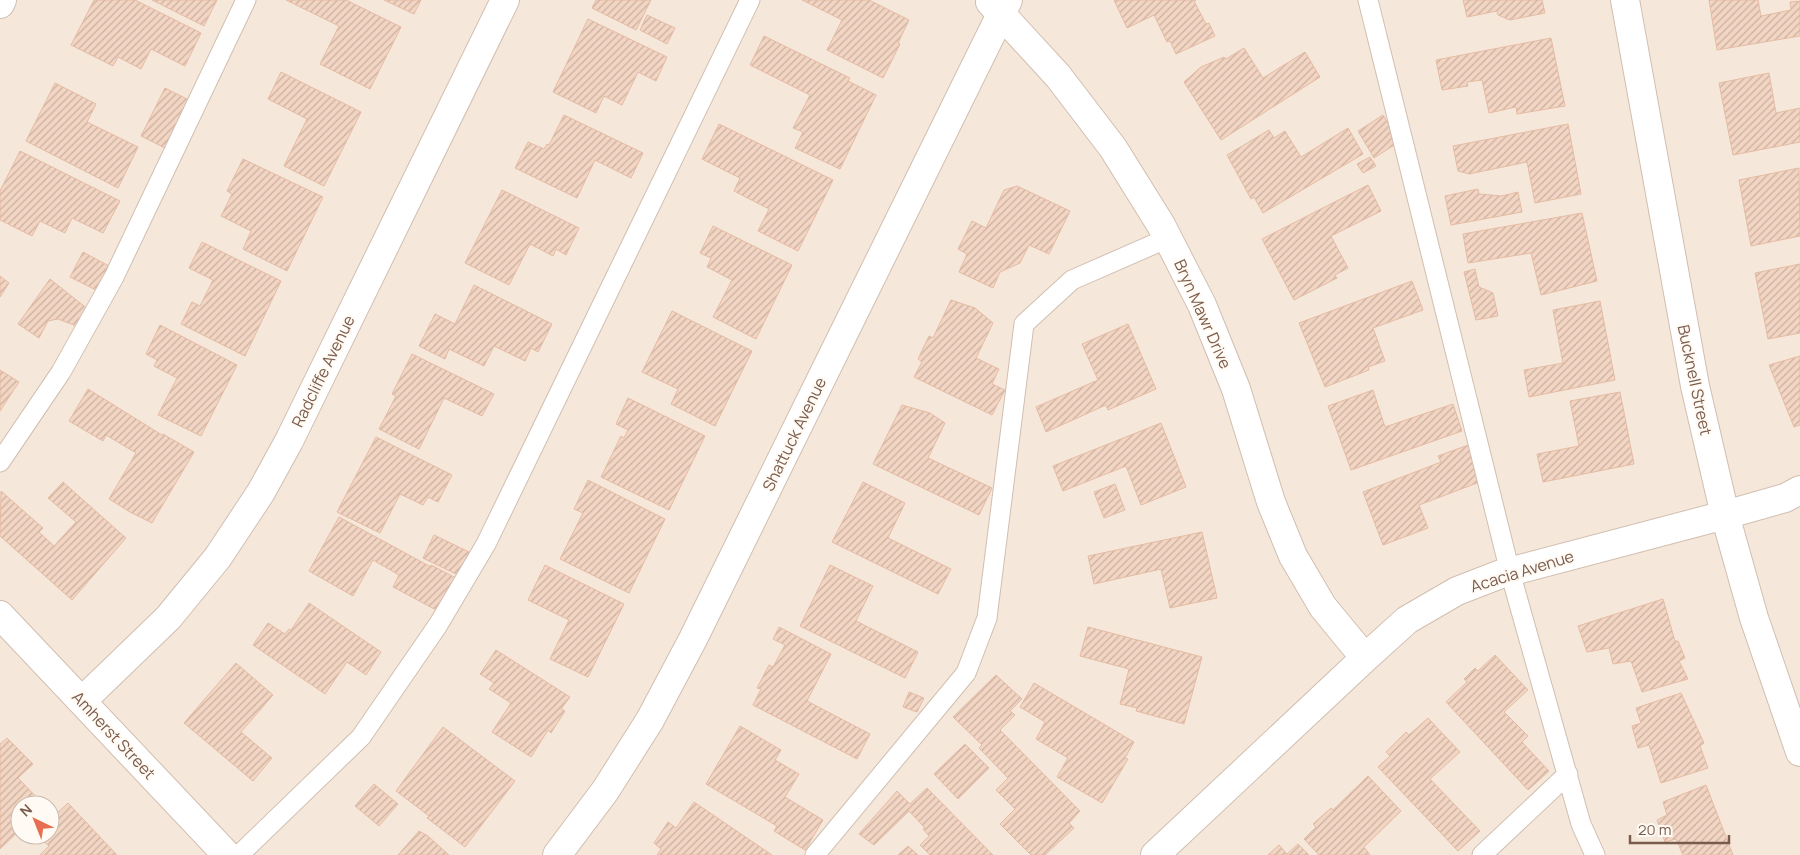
<svg xmlns="http://www.w3.org/2000/svg" width="1800" height="855" viewBox="0 0 1800 855" font-family="Manrope,sans-serif">
  <style>
    .residential { fill: #f5e8da; fill-rule: evenodd }
    .building { fill: url(#building-hatch); stroke: #e6bba3 }
    .lines { fill: none; stroke-linecap: round; stroke-linejoin: round }
    .lane-casing { stroke: #d1beb0; stroke-width: 21 }
    .street-casing { stroke: #d1beb0; stroke-width: 30 }
    .lane { stroke: #fff; stroke-width: 19 }
    .street { stroke: #fff; stroke-width: 28 }
    .labels { text-anchor: middle; dominant-baseline: central; stroke-width: 4; stroke-linejoin: round; paint-order: stroke }
    .street-label { font-size: 16px; fill: #7a5c4d; stroke: #fffaf3 }
  </style>
  <defs>
    <pattern id="building-hatch" width="6" height="6" patternUnits="userSpaceOnUse" patternTransform="scale(1.25)"><rect width="6" height="6" fill="#f3d5c3"/><path d="M-1 1l2-2M0 6l6-6M5 7l2-2" fill="none" stroke="#cab0a1"/></pattern>
  </defs>
  <rect width="100%" height="100%" fill="#fdf6ec"/>
  <!-- residential -->
  <path class="residential" d="M0 0H1800V855H0ZM20 805H50V835H20Z"/>
  <!-- building -->
  <path class="building" d="M94 0H135L201 33 185 66 151 49 141 69 118 57 113 66 71 45Z
    M152 0H217L204 26Z
    M286 0H346L401 27 370 89 320 64 339 26Z
    M384 0H421L414 14Z
    M596 0H651L636 30 592 8Z
    M802 0H869L909 20 898 43 900 44 883 78 827 50 842 20Z
    M1114 0H1196L1194 1 1206 24 1209 23 1215 36 1176 54 1170 41 1167 42 1154 15 1127 28Z
    M1463 0H1542L1545 13 1510 20 1498 15 1497 11 1467 17Z
    M1709 0H1758L1761 16 1791 10 1790 2 1800 1V36L1717 50Z
    M647 15 675 28 667 44 640 30Z
    M588 19 667 57 656 81 638 72 622 105 604 96 596 113 553 92Z
    M764 36 850 78 848 81 876 95 840 169 795 148 803 132 793 128 810 95 750 65Z
    M1551 38 1565 106 1517 114 1516 107 1489 113 1482 80 1467 82 1468 86 1442 90 1436 60Z
    M1244 48 1263 78 1305 52 1320 77 1221 140 1184 82 1201 67 1224 57 1226 59Z
    M281 72 361 112 324 186 284 166 307 119 268 99Z
    M1769 73 1776 113 1800 108V142L1733 155 1719 83Z
    M55 83 96 104 87 122 138 147 118 188 26 141Z
    M165 88 191 101 167 149 141 136Z
    M564 115 643 153 631 178 595 160 577 198 515 168 528 142 544 149 547 144 549 145Z
    M1383 115 1399 142 1374 158 1358 131Z
    M719 124 833 180 798 251 758 231 769 209 734 191 740 178 702 159Z
    M1568 124 1581 194 1535 203 1527 162 1469 174 1458 171 1453 146Z
    M1348 128 1363 154 1263 213 1254 197 1251 199 1227 155 1269 130 1274 138 1285 131 1301 157Z
    M20 151 120 201 103 233 72 218 65 233 40 221 32 236 0 220V191Z
    M1370 157 1376 166 1363 173 1357 164Z
    M243 159 323 197 287 271 243 249 251 231 221 216 232 194 227 191Z
    M1799 168 1800 236 1751 246 1739 180Z
    M1368 185 1381 211 1331 236 1348 268 1335 275 1337 278 1294 300 1262 239Z
    M1017 186 1070 211 1049 254 1029 245 1020 263 1000 272 993 288 959 272 967 254 958 249 972 221 986 228 1004 190Z
    M1478 189 1479 194 1502 196 1518 192 1522 212 1451 225 1445 196Z
    M502 190 579 228 566 255 556 249 553 256 530 244 509 285 465 263Z
    M1582 213 1597 281 1541 295 1531 253 1468 263 1463 234Z
    M713 226 792 265 756 339 713 317 732 280 707 267 711 258 700 253Z
    M202 242 281 281 245 356 181 324 192 302 200 306 213 280 189 268Z
    M83 252 109 266 96 290 70 277Z
    M1800 264V333L1768 339 1755 273Z
    M1475 269 1479 287 1493 293 1498 316 1476 320 1464 272Z
    M0 276 9 283 0 297Z
    M50 279 89 310 79 327 58 319 48 321 39 338 18 324Z
    M1412 281 1423 310 1373 328 1385 361 1368 367 1369 370 1325 387 1299 323Z
    M474 285 552 324 538 352 531 348 525 361 494 346 484 366 449 349 445 359 419 346 435 314 455 324Z
    M951 300 975 308 993 323 976 358 999 369 992 384 1005 390 992 415 914 377 922 362 918 359 929 336 933 338Z
    M1600 301 1615 380 1529 397 1524 370 1563 363 1553 310Z
    M672 311 752 351 715 426 671 404 678 389 642 372Z
    M1128 324 1156 389 1108 410 1106 405 1046 432 1036 407 1098 380 1082 344Z
    M160 325 237 365 201 436 158 415 177 378 154 366 157 360 146 354Z
    M412 354 494 394 482 416 444 398 419 449 379 429 396 396 392 394Z
    M1800 356V425L1794 427 1769 365Z
    M0 370 19 382 0 411Z
    M88 389 162 435 163 434 194 452 152 523 130 512 109 499 136 453 106 435 103 441 69 421Z
    M1373 390 1385 427 1453 404 1462 431 1351 470 1328 406Z
    M1620 392 1634 464 1543 482 1537 454 1579 446 1570 401Z
    M628 398 705 436 669 510 601 477 621 436 624 438 628 430 616 424Z
    M902 405 930 413 945 423 928 458 992 488 979 515 873 464Z
    M1161 423 1186 487 1141 505 1126 466 1063 491 1053 466Z
    M376 437 452 475 438 502 428 497 423 505 400 494 380 533 337 512Z
    M1471 444 1485 480 1419 505 1428 528 1383 545 1363 492 1441 462 1438 456Z
    M588 480 665 519 629 593 560 559 583 513 574 509Z
    M63 482 126 538 72 600 0 536 1 491 43 528 39 532 54 546 76 522 48 498Z
    M863 482 905 503 888 538 951 569 938 594 832 542Z
    M1115 484 1125 510 1104 518 1094 492Z
    M339 517 431 567V565L456 578 438 611 393 587 399 575 373 560 353 596 309 571Z
    M1202 532 1217 598 1170 608 1161 569 1094 584 1088 556Z
    M434 535 469 552 458 575 423 558Z
    M545 565 624 604 588 677 550 659 569 620 528 600Z
    M830 565 873 586 856 621 918 652 905 678 800 626Z
    M1663 599 1675 641H1678L1685 658 1679 661 1688 679 1642 692 1631 661 1613 664 1609 648 1587 652 1578 626Z
    M309 603 381 652 366 675 347 662 325 694 253 645 268 623 285 634 289 629 291 630Z
    M779 627 831 654 807 701 870 734 857 759 753 705 761 689 757 688 769 665 773 667 785 645 773 639Z
    M1088 627 1202 657 1184 724 1136 711 1137 708 1120 704 1129 669 1080 656Z
    M496 650 570 697 561 709 565 711 551 733 548 730 531 757 492 732 511 703 489 689 494 683 480 674Z
    M1495 655 1528 690 1504 712 1528 736 1522 742 1549 771 1528 790 1446 702 1467 682 1464 679 1475 668 1478 671Z
    M236 663 273 695 241 732 272 758 253 781 184 723Z
    M996 675 1022 699 1010 711 1015 715 1000 730 1080 811 1069 823 1074 828 1045 855H1031L1000 824 1015 809 996 790 1008 778 979 748 982 745 953 717Z
    M1034 683 1134 742 1125 758 1128 759 1102 803 1057 777 1068 758 1036 739 1045 722 1020 707Z
    M909 692 924 698 917 712 903 707Z
    M1681 693 1704 743 1700 746 1708 768 1661 783 1649 745 1638 748 1632 726 1641 723 1636 708Z
    M1428 718 1460 752 1430 779 1480 831 1458 851 1378 767 1390 756 1386 752 1406 732 1409 735Z
    M740 726 781 750 775 760 799 774 785 797 823 820 805 850 774 831 777 826 706 784Z
    M443 727 515 781 465 847 427 818 429 816 396 791Z
    M7 738 33 764 18 778 44 805H20V830L0 849V744Z
    M965 744 989 768 958 799 934 774Z
    M1368 776 1401 811 1364 847 1370 855H1319L1304 839 1316 827 1313 824 1331 808 1333 810Z
    M374 784 398 804 379 826 355 806Z
    M1706 785 1733 855H1683L1676 839 1665 842 1657 820 1667 815 1663 802Z
    M927 788 993 855H930L920 845 929 836 923 829 925 828 909 811 874 845 859 834 897 791 910 804Z
    M694 802 772 855H657L661 849 654 843 668 822 676 828Z
    M68 803 117 855H40L49 846 37 835H50V820Z
    M419 831 428 836 449 855H398Z
    M1298 844 1309 855H1268L1279 845 1287 854Z
    M908 846 918 855H898Z"/>
  <g class="lines">
    <defs>
      <path id="lane" d="M1368 0 1510 572 1581 824 1595 855
        M0 462 61 372 114 277 246 0
        M239 855 361 737 438 625 486 544 750 0
        M815 855 966 673 987 618 1024 324 1072 280 1168 238
        M1482 855 1568 774"/>
      <path id="street" d="M1625 0 1695 386 1725 515 1754 618 1800 752
        M990 2 1058 76 1113 148 1161 225 1202 305 1236 389 1271 502 1293 556 1323 607 1365 658
        M0 4 2 0
        M0 615 227 855
        M82 701 168 618 218 557 261 492 289 441 505 0
        M557 855 605 791 650 720 693 639 1008 0
        M1155 855 1365 658 1407 620 1457 591 1501 574 1725 515 1785 498 1800 490"/>
    </defs>
    <!-- lane casing -->
    <use href="#lane" class="lane-casing"/>
    <!-- street casing -->
    <use href="#street" class="street-casing"/>
    <!-- lane -->
    <use href="#lane" class="lane"/>
    <!-- street -->
    <use href="#street" class="street"/>
  </g>
  <g class="labels">
    <!-- street labels -->
    <g class="street-label">
      <text transform="translate(1203 314) rotate(66)">Bryn Mawr Drive</text>
      <text transform="translate(323 371) rotate(-64)">Radcliffe Avenue</text>
      <text transform="translate(1695 380) rotate(78)">Bucknell Street</text>
      <text transform="translate(794 434) rotate(-64)">Shattuck Avenue</text>
      <text transform="translate(1522 571) rotate(-17)">Acacia Avenue</text>
      <text transform="translate(114 735) rotate(47)">Amherst Street</text>
    </g>
  </g>
  <!-- north arrow -->
  <g transform="translate(35 820) rotate(317)"><circle r="24" fill="#fffaf3" stroke="#cabbb1"/>
  <path d="M0-4L9 19L0 12L-9 19Z" fill="#e76f51"/>
  <text y="-8" font-size="14" font-weight="bold" text-anchor="middle" fill="#7a5c4d">N</text>
  </g>
  <!-- scale -->
  <path d="M1630 835v8h99v-8" fill="none" stroke="#7a5c4d" stroke-width="2.5"/>
  <text x="1638" y="835" font-size="15" fill="#7a5c4d" stroke="#fffaf3" stroke-width="4" paint-order="stroke">20 m</text>
</svg>
